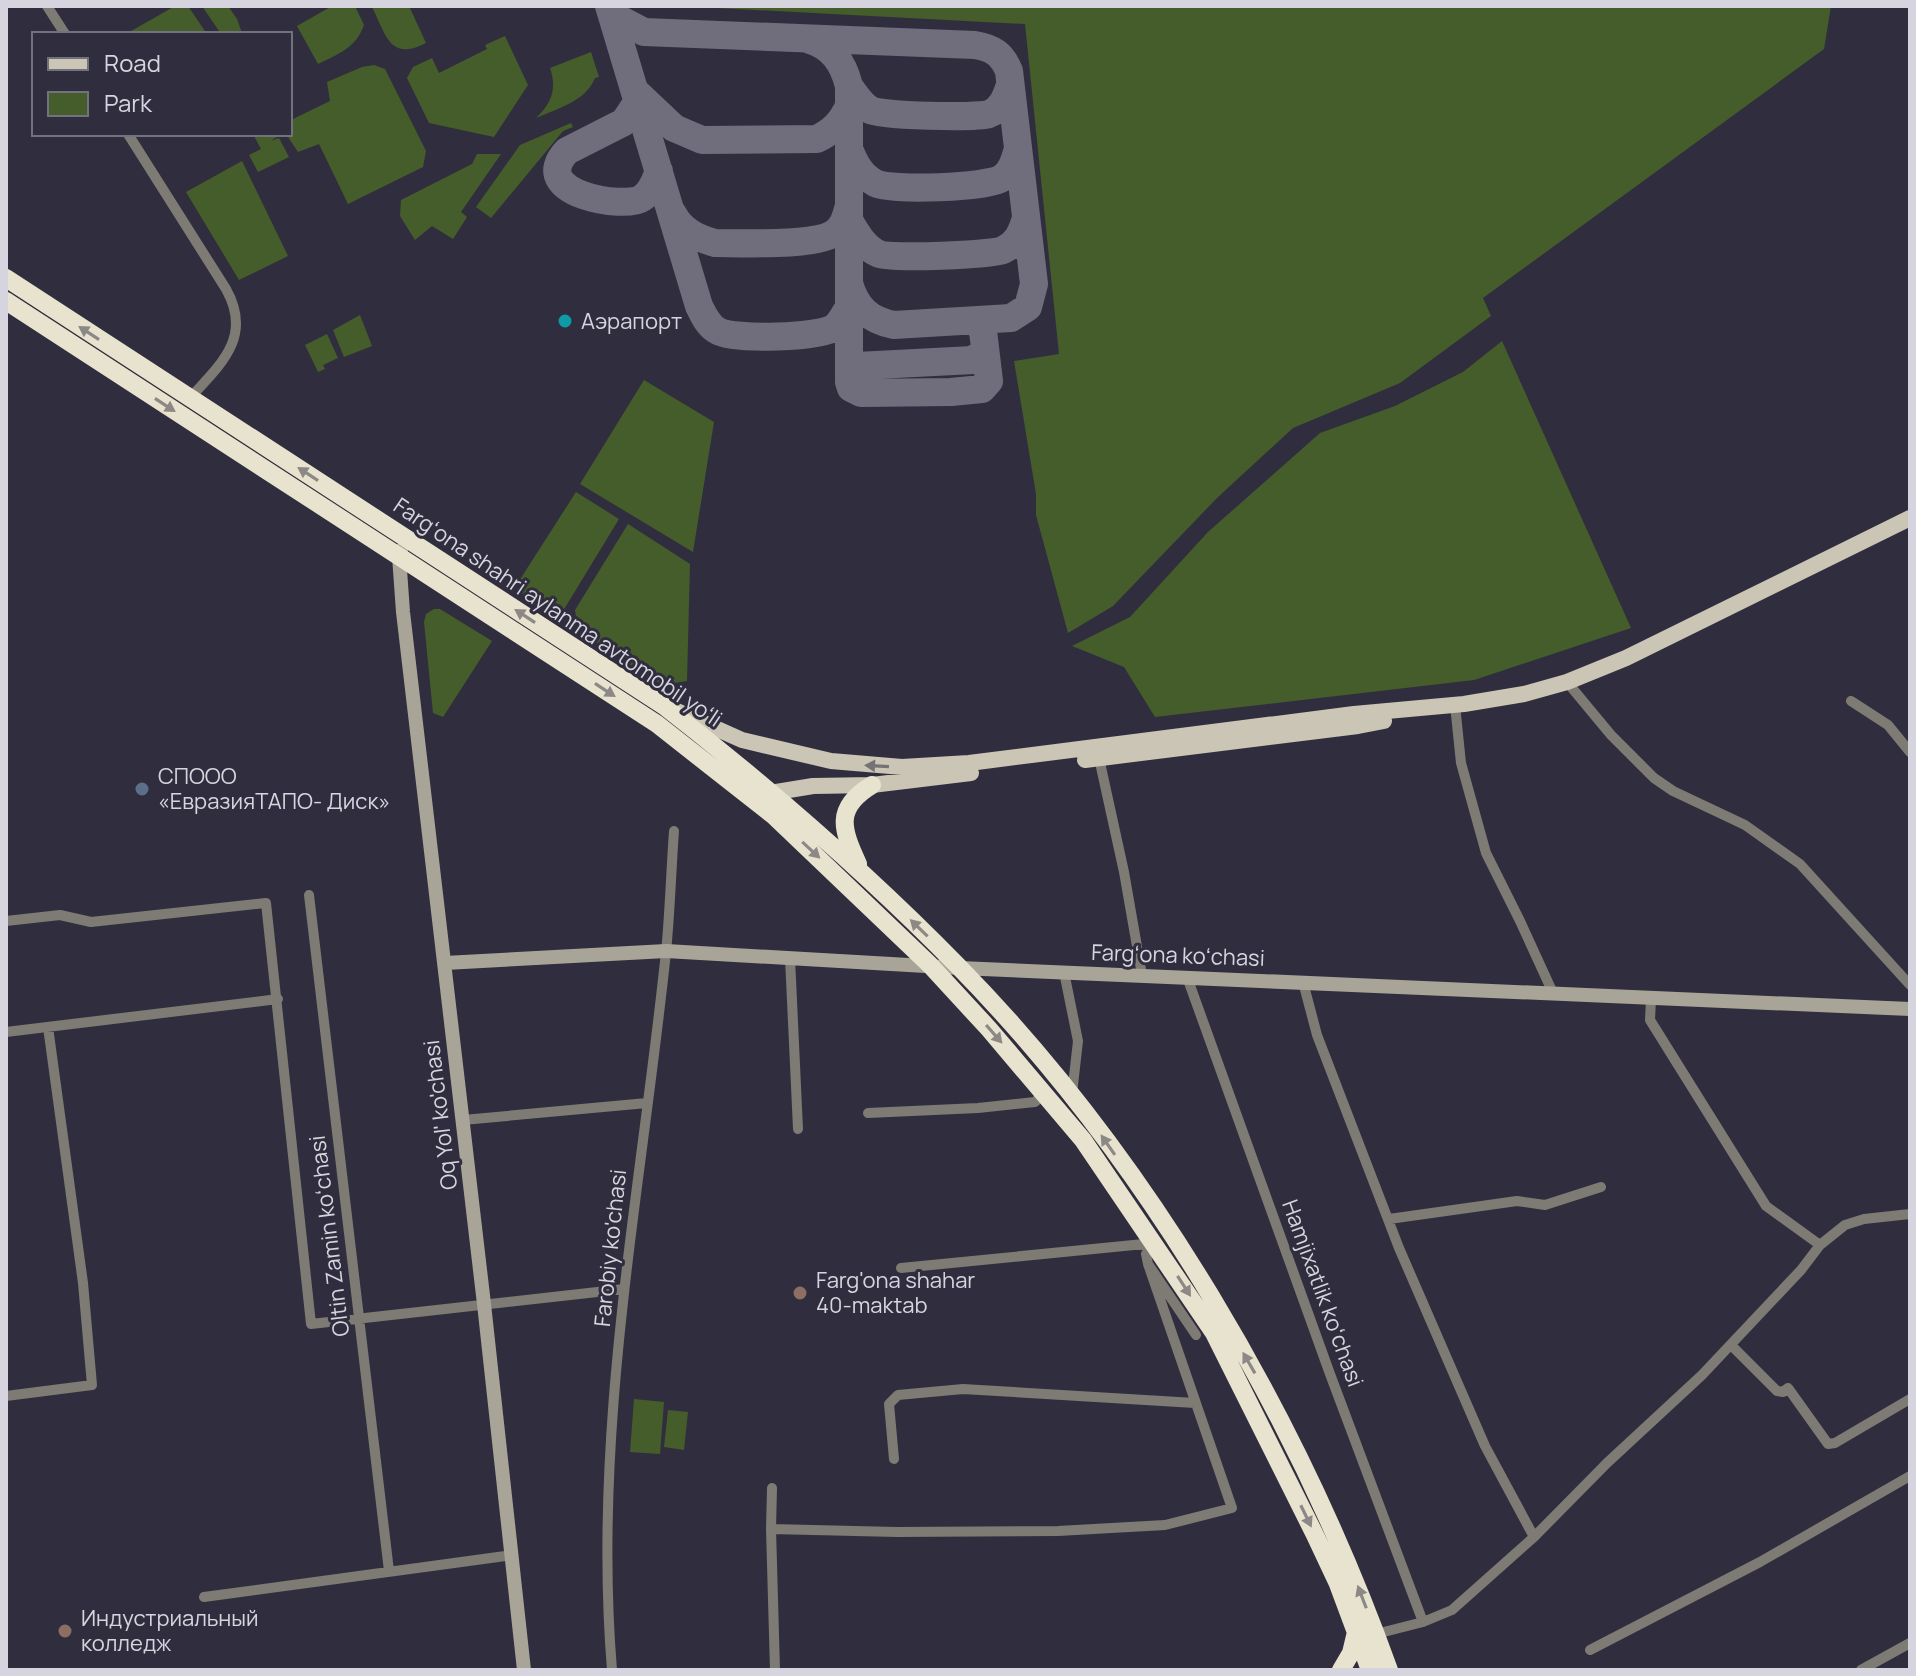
<svg xmlns="http://www.w3.org/2000/svg" width="1916" height="1676" viewBox="0 0 1916 1676" font-family="Manrope,sans-serif">
  <style>
    .green { fill: #455d2b }
    .lines { fill: none; stroke-linecap: round; stroke-linejoin: round }
    .taxiway { stroke: #706e7c; stroke-width: 28 }
    .street { stroke: #7d7b73; stroke-width: 10 }
    .secondary { stroke: #a8a598; stroke-width: 14 }
    .primary { stroke: #cac5b5; stroke-width: 16 }
    .highway { stroke: #e8e3cf; stroke-width: 18 }
    .oneway { fill: #8c8886 }
    .oneway2 { fill: #757274 }
    .culture-dot { fill: #0f9aa8; stroke: #302e3e; stroke-width: 3 }
    .service-dot { fill: #5c6f8a; stroke: #302e3e; stroke-width: 3 }
    .education-dot { fill: #8d6e63; stroke: #302e3e; stroke-width: 3 }
    .labels { text-anchor: middle; dominant-baseline: central; stroke-width: 6; stroke-linejoin: round; paint-order: stroke }
    .poi-label { font-size: 22px; fill: #d6d5df; stroke: #302e3e; text-anchor: start }
    .street-label { font-size: 22px; fill: #d6d5df; stroke: #302e3e }
  </style>
  <rect width="100%" height="100%" fill="#302e3e"/>
  <!-- green -->
  <path class="green" d="M175 6H188L207 34H126Z
    M202 6H228L237 19 242 33 221 34Z
    M332 6H355L364 25C356 48 338 54 318 64L297 26Z
    M409 6 426 43C389 62 386 34 372 7Z
    M678 6H1831L1824 49 1483 298 1491 316 1400 383 1293 428 1217 498 1113 606 1068 633 1036 515V494L1014 361 1059 354 1025 24Z
    M505 36 528 85 494 137 429 123 407 78 413 67 432 58 439 73 487 49 485 45Z
    M591 52 599 77 595 78C585 102 558 108 536 118 552 103 557 88 550 68Z
    M374 65 385 69 426 151 423 167 348 204 319 144 298 152 286 134H290V115L293 119 330 101 327 82 362 67Z
    M571 123 573 127 563 131 491 218 476 207 520 145Z
    M253 134H277L278 136 271 141 279 138 289 157 258 172 249 155 261 149Z
    M477 154H501L461 212 467 217 453 239 432 226 415 240 400 216 401 200 472 164Z
    M242 161 288 256 239 280 186 192Z
    M360 315 372 346 344 357 333 330Z
    M327 334 338 358 323 365 325 369 318 372 305 345Z
    M1502 341 1631 628 1474 680 1155 717 1124 667 1072 646 1130 617 1208 532 1320 433 1395 406 1463 372Z
    M644 380 714 422 693 552 580 484Z
    M576 492 619 519 563 611 550 612 521 593 519 581Z
    M628 524 690 564 687 681 662 685 578 631 575 610Z
    M434 609H440L492 641 443 717 433 713 424 622 426 614Z
    M634 1399 664 1402 660 1454 630 1452Z
    M668 1410 688 1412 684 1450 664 1447Z"/>
  <g class="lines">
    <!-- taxiway -->
    <path class="taxiway" d="M609 6 699 306C704 316 708 326 718 331 733 340 821 338 835 327 841 322 845 313 849 307V86C843 62 832 46 807 39
      M611 6 619 19 644 32 975 45C993 48 1002 54 1009 71L1034 284 1028 307 1011 318 894 325C869 320 856 308 849 283
      M849 86C855 95 861 104 870 110 880 116 976 118 989 114 1002 109 1006 97 1010 85
      M638 94 674 128 702 140 817 139C833 131 841 123 849 106
      M638 101 624 122 567 151C526 194 626 210 642 198 652 192 655 181 659 171
      M849 149C855 163 860 175 875 183 891 191 987 188 1002 178 1011 172 1014 162 1017 152
      M673 214C682 231 697 238 715 243 741 243 820 247 837 231 844 225 846 217 848 209
      M850 222C857 234 865 248 879 254 891 259 992 255 1003 250 1016 244 1021 234 1025 221
      M849 307V382L851 388 861 393 951 392 982 389 989 381 983 331 977 322
      M850 361 857 366 973 360 985 351"/>
    <!-- street -->
    <path class="street" d="M47 6 65 34
      M128 134 226 289C253 337 221 364 189 399
      M1567 682 1611 735 1654 778 1673 791 1745 825 1800 864 1910 985
      M1851 701 1888 725 1910 752
      M1455 705 1461 763 1486 853 1520 921 1553 993
      M1099 758 1124 872 1142 975
      M309 895 389 1571
      M6 921 60 915 91 922 266 903 311 1324 624 1289
      M790 958 798 1129
      M1064 972 1078 1041 1072 1094
      M1187 977 1330 1374 1423 1622
      M1303 982 1317 1035 1399 1248 1485 1446 1534 1537
      M1651 999 1650 1020 1766 1206 1820 1245
      M6 1032 278 999
      M868 1113 978 1108 1035 1102 1044 1093
      M463 1120 647 1103
      M1389 1219 1517 1201 1545 1205 1601 1187
      M1154 1243 1146 1254 1148 1264 1196 1335
      M901 1268 1154 1243
      M1731 1345 1777 1391 1783 1392 1788 1388 1828 1444 1835 1443 1910 1399
      M6 1396 92 1385 83 1283 48 1027
      M894 1459 889 1404 898 1395 963 1389 1195 1403
      M772 1488 771 1529 775 1670
      M771 1529 897 1532 1058 1531 1165 1525 1232 1508 1148 1264
      M204 1597 513 1555
      M1376 1634 1423 1622 1452 1610 1534 1537 1607 1463 1702 1375 1801 1270 1820 1245 1845 1225 1864 1219 1910 1214
      M1590 1650 1760 1562 1910 1476
      M612 1670C592 1429 641 1191 666 952 670 912 671 872 674 831
      M1861 1670 1910 1643"/>
    <!-- secondary -->
    <path class="secondary" d="M401 550 399 556 403 612 484 1304 524 1670
      M445 963 666 951 960 968 1910 1009"/>
    <!-- primary -->
    <path class="primary" d="M677 711 742 740 831 761 902 767 969 763 1354 714 1464 704 1524 694 1567 682 1626 658 1910 518
      M1085 760 1358 726 1384 721
      M764 794 813 786 872 785 971 773"/>
    <!-- highway -->
    <path class="highway" d="M6 278 664 706C768 787 867 873 959 967 1148 1160 1298 1417 1389 1670
      M6 301 657 724 774 816 930 965 989 1029 1083 1140 1214 1333 1314 1533 1338 1584 1370 1670
      M858 864C842 829 834 808 872 785
      M1341 1670 1351 1653 1356 1632"/>
  </g>
  <!-- one-way arrows -->
  <defs><path id="oneway-solid" d="M-6-.8H1V-3.2L6.5 0L1 3.2V.8H-6Z" transform="scale(2)"/></defs>
  <g class="oneway">
    <use href="#oneway-solid" transform="translate(89 333) rotate(-147)"/>
    <use href="#oneway-solid" transform="translate(165 405) rotate(33)"/>
    <use href="#oneway-solid" transform="translate(308 474) rotate(-147)"/>
    <use href="#oneway-solid" transform="translate(525 616) rotate(-147)"/>
    <use href="#oneway-solid" transform="translate(605 690) rotate(33)"/>
    <use href="#oneway-solid" transform="translate(811 850) rotate(43)"/>
    <use href="#oneway-solid" transform="translate(919 928) rotate(-136)"/>
    <use href="#oneway-solid" transform="translate(994 1034) rotate(49)"/>
    <use href="#oneway-solid" transform="translate(1108 1145) rotate(-125)"/>
    <use href="#oneway-solid" transform="translate(1184 1286) rotate(57)"/>
    <use href="#oneway-solid" transform="translate(1249 1363) rotate(-120)"/>
    <use href="#oneway-solid" transform="translate(1306 1516) rotate(64)"/>
    <use href="#oneway-solid" transform="translate(1362 1597) rotate(-111)"/>
  </g>
  <use class="oneway2" href="#oneway-solid" transform="translate(877 766) rotate(-177)"/>
  <!-- markers -->
  <circle class="culture-dot" cx="565" cy="321" r="8"/>
  <circle class="service-dot" cx="142" cy="789" r="8"/>
  <g class="education-dot">
    <circle cx="800" cy="1293" r="8"/>
    <circle cx="65" cy="1631" r="8"/>
  </g>
  <g class="labels">
    <!-- poi labels -->
    <g class="poi-label">
      <text x="581" y="321">Аэрапорт</text>
      <text x="158" y="776">СПООО<tspan x="158" dy="25">«ЕвразияТАПО- Диск»</tspan></text>
      <text x="816" y="1280">Farg'ona shahar<tspan x="816" dy="25">40-maktab</tspan></text>
      <text x="81" y="1618">Индустриальный<tspan x="81" dy="25">колледж</tspan></text>
    </g>
    <!-- street labels -->
    <g class="street-label">
      <text transform="translate(558 612) rotate(34)">Fargʻona shahri aylanma avtomobil yoʻli</text>
      <text transform="translate(1178 955) rotate(2)">Fargʻona koʻchasi</text>
      <text transform="translate(440 1115) rotate(-97)">Oq Yol' ko'chasi</text>
      <text transform="translate(329 1236) rotate(-97)">Oltin Zamin koʻchasi</text>
      <text transform="translate(610 1248) rotate(-84)">Farobiy ko'chasi</text>
      <text transform="translate(1323 1293) rotate(70)">Hamjixatlik koʻchasi</text>
    </g>
  </g>
  <!-- border -->
  <rect width="1916" height="1676" fill="none" stroke="#d6d5df" stroke-width="16"/>
  <!-- legend -->
  <rect x="32" y="32" width="260" height="104" fill="#302e3e" stroke="#72717e" stroke-width="2"/>
  <rect x="48" y="58" width="40" height="12" fill="#cac5b5" stroke="#72717e" stroke-width="2"/>
  <text x="104" y="72" font-size="24" fill="#d6d5df">Road</text>
  <rect x="48" y="92" width="40" height="24" fill="#455d2b" stroke="#72717e" stroke-width="2"/>
  <text x="104" y="112" font-size="24" fill="#d6d5df">Park</text>
</svg>
